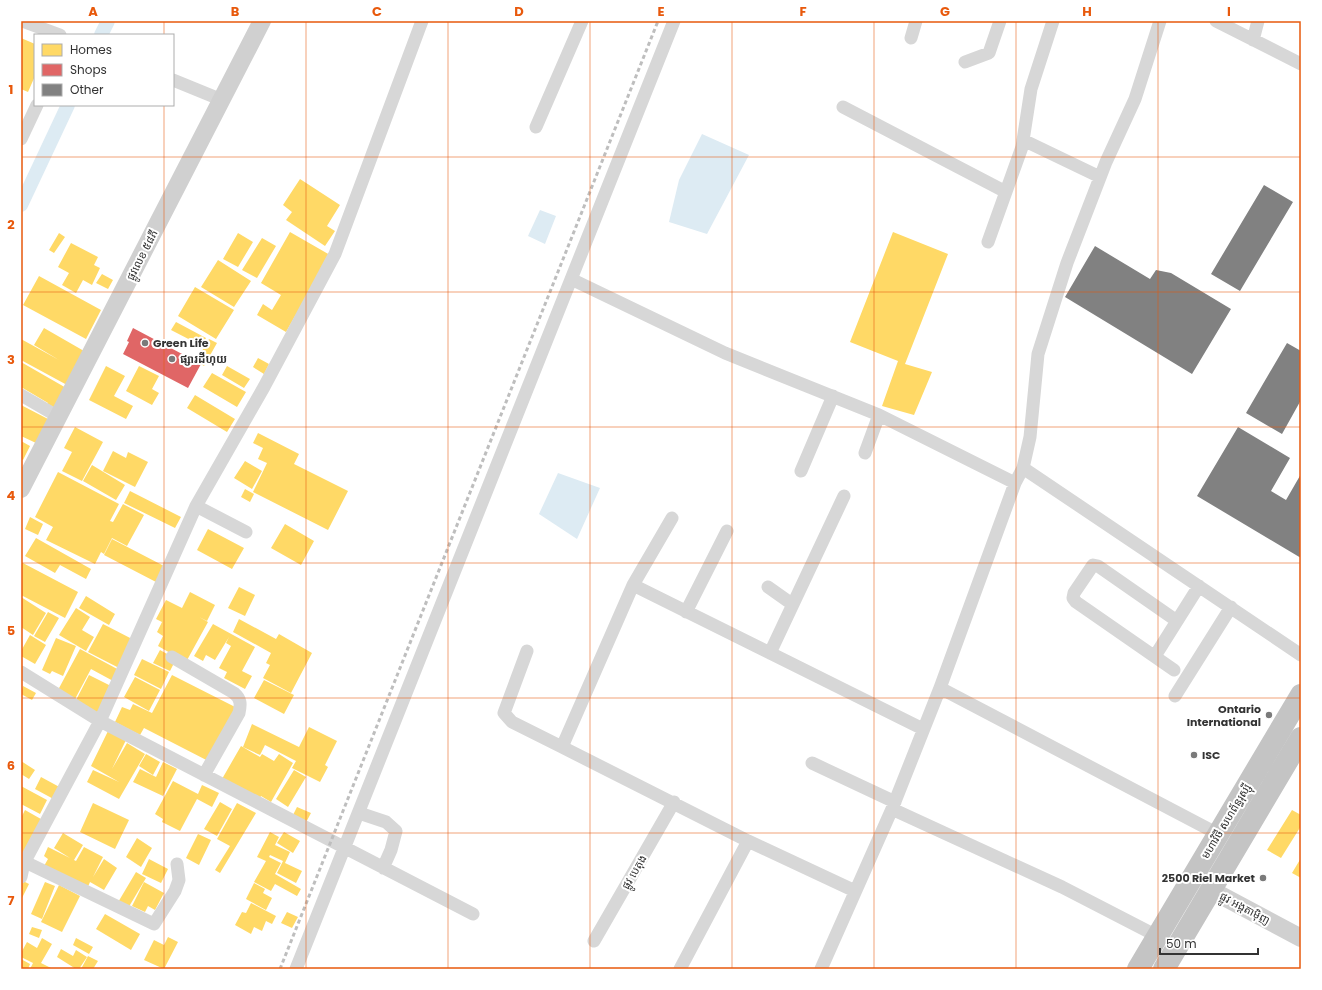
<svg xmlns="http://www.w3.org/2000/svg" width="1322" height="990" viewBox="0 0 1322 990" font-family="Poppins,'Noto Sans Khmer',sans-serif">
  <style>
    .water { fill: #ddebf3 }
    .homes { fill: #ffd966 }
    .shops { fill: #e06666 }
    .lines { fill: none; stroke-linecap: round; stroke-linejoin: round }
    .canal { stroke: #ddebf3; stroke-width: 14 }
    .building { fill: #818181 }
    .street { stroke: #d7d7d7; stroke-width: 13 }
    .secondary { stroke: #d0d0d0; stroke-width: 18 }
    .highway { stroke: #c4c4c4; stroke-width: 22 }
    .rail { stroke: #bebebe; stroke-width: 3; stroke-dasharray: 4 3; stroke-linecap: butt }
    .grid { fill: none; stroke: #e8590c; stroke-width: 1; stroke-opacity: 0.55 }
    .poi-dot { fill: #7a7a7a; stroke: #fff; stroke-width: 1.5 }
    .labels { text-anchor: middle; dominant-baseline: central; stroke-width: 4; stroke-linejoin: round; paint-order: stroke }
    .street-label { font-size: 11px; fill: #333; stroke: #fff }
    .poi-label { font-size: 11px; font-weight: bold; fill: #333; stroke: #fff; text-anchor: start }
    .neatline { fill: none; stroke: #e8590c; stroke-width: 1.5 }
    .grid-label { font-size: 13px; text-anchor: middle; font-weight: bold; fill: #e8590c }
  </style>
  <rect width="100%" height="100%" fill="#fff"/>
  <!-- water -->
  <path class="water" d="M702 134 749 155 707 234 669 222 679 180Z
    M540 210 556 216 545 244 528 236Z
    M558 473 600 488 577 539 539 514Z"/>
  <!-- homes -->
  <path class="homes" d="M21 38 35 44V76L28 92 21 89Z
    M300 179 340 205 327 226 335 231 325 246 286 220 292 212 283 205Z
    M290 232 330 255 286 332 257 315 263 304 272 310 281 295 261 283Z
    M893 232 948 254 905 364 932 372 914 415 882 406 898 361 850 342Z
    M59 233 65 237 54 253 49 250Z
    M238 233 253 242 238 267 223 259Z
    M262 238 276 246 257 278 242 270Z
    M71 243 98 257 94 265 100 268 92 285 83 280 76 293 62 285 69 273 58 267Z
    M218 260 251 281 234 307 201 287Z
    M102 274 113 280 108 289 96 283Z
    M39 276 101 310 86 339 23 305Z
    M195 287 234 310 216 339 178 316Z
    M176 322 206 338 202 346 171 330Z
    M44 328 84 351 67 385 21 360V339L59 360 34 345Z
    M209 339 217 343 204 366 196 361Z
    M258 358 269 364 264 374 253 367Z
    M21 362 68 389 55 412 46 407 48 403 21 387Z
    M106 366 125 376 114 396 133 406 126 419 89 400Z
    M139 366 159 376 152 389 159 393 152 405 126 391Z
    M227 366 250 379 244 388 222 375Z
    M212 373 246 392 237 407 203 387Z
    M195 395 235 419 227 432 187 408Z
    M21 405 48 419 36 443 21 436Z
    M75 427 103 442 82 481 62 471 72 452 64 448Z
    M258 433 299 454 294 464 348 491 328 530 253 492 267 463 258 459 263 448 253 443Z
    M21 441 30 446 23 460 21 459Z
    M113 451 126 458 128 452 148 462 135 487 103 471Z
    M245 461 262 471 252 489 234 478Z
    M92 465 125 485 116 500 83 481Z
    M58 472 119 504 110 521 113 522 123 504 144 515 127 546 112 538 104 554 101 552 95 564 46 540 53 527 35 517Z
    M245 489 254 494 250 502 241 497Z
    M130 491 181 517 175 528 124 503Z
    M30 517 43 524 38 535 25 529Z
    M285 524 314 541 301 565 271 548Z
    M208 529 244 548 232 569 197 550Z
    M36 538 91 569 86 579 60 565 55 573 25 556Z
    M112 539 164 566 156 582 104 555Z
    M21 562 78 592 65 618 21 595Z
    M239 587 255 595 245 616 228 608Z
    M190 592 215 605 207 621 199 617 208 622 186 662 158 646 163 636 157 632 162 622 156 619 166 600 182 608Z
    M86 596 115 614 109 625 79 608Z
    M21 597 46 613 33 635 21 627Z
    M76 608 90 617 82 630 94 637 86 651 59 635Z
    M48 612 59 618 45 642 34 636Z
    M239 619 276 639 279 634 312 653 291 693 263 678 270 665 266 663 271 653 233 632Z
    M103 624 134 640 119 668 88 652Z
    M213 624 255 647 242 671 252 676 245 689 224 678 227 672 219 668 231 646 226 643 229 637 215 660 206 655 203 661 194 656Z
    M30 635 46 645 35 664 21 656V651Z
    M56 638 76 646 63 676 52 671 50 674 42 670Z
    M80 649 121 671 115 682 91 669 75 699 58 690Z
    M160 650 176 659 170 671 153 663Z
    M142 659 169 672 161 689 134 675Z
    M89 675 117 689 103 716 75 702Z
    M172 675 243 711 216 765 144 728 140 735 115 722 122 707 130 710 133 704 152 713Z
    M135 677 160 690 149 711 124 697Z
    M264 680 294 695 284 714 254 698Z
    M23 686 36 693 32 700 21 694Z
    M252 724 299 747 309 727 337 741 325 765 328 767 320 782 292 768 296 761 265 745 260 755 243 747Z
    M108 731 126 740 112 769 127 743 145 754 119 799 87 782 93 770 119 782 91 766Z
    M241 746 260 757 262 754 274 761 279 754 293 763 271 802 261 796 259 800 222 779Z
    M146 754 160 762 153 775 139 766Z
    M21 761 35 770 29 779 21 774Z
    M163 762 177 769 163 796 133 782 140 769 156 777Z
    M294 770 306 777 288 807 276 799Z
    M41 777 65 790 59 802 35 789Z
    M173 781 198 794 202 785 219 793 212 807 197 799 180 831 162 822 163 819 155 814Z
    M21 786 47 800 40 814 21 804Z
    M220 802 232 809 217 836 204 829Z
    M93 803 129 820 115 849 80 832Z
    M237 803 256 813 220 873 215 870 230 846 217 839Z
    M297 807 311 813 302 830 289 823Z
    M25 810 48 823 21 858V818Z
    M1292 810 1301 815V826L1281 858 1267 850Z
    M270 832 279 837 275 845 290 852 285 863 302 871 296 883 277 873 283 861 270 855 269 857 281 863 275 874 301 889 297 896 275 884 271 891 254 882 266 861 257 857Z
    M284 832 300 841 293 853 277 843Z
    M63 833 83 845 74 860 76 861 84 847 103 857 93 877 104 859 117 868 104 890 90 882 87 889 44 866 48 859 44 856 48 847 70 858 54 848Z
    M198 834 211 840 199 865 186 858Z
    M137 838 152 848 141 867 126 857Z
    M1301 858V878L1292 873Z
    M149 859 168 869 161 883 142 874Z
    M136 872 146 878 127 910 117 904Z
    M21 880 29 884 21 900Z
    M45 882 55 886 42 919 31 914Z
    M144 882 164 893 155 910 148 906 145 912 132 906Z
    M254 883 265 889 263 893 272 898 266 910 246 899Z
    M59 885 80 896 62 932 41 922Z
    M251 903 276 916 272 924 266 921 262 931 254 927 251 934 235 925 242 912 246 913Z
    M287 912 298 917 292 928 281 923Z
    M105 914 140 934 131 950 96 929Z
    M32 927 42 930 39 938 29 934Z
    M168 937 178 942 164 969 144 960 154 940 164 945Z
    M42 938 52 944 41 963 53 969H30L33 963 21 957V953L27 942 37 948Z
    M76 938 93 947 89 954 73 945Z
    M61 949 73 956 76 950 87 957 79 969H76L57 957Z
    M88 956 98 961 93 969H81Z
    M21 959 30 964 28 969H21Z"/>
  <!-- shops -->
  <path class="shops" d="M133 328 201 364 188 388 123 354 129 342 127 341Z"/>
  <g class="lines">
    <!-- canal -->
    <path class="canal" d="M101 35 108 21
      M21 205 68 105"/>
  </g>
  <!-- building -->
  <path class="building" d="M1264 185 1293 202 1240 291 1211 274Z
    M1095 246 1150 279 1156 270 1171 273 1231 309 1192 374 1065 297Z
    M1287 343 1301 351V400L1282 434 1246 413Z
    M1238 427 1290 458 1271 491 1286 500 1301 474V558L1197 496Z"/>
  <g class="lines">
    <!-- street -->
    <path class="street" d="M22 21 60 35
      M1216 21 1301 64
      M911 38 916 21
      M1253 40 1258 21
      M965 62 989 53 1000 21
      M173 80 222 100
      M843 107 1006 192
      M536 127 582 21
      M21 139 37 105
      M1023 140 1100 177
      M988 242 1022 147 1031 89 1053 21
      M571 279 725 353 879 415 1015 483
      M21 395 57 416
      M865 453 879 415
      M1023 468 1301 655
      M801 471 833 396
      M196 506 246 532
      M633 585 672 518
      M768 587 792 604
      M686 612 727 531
      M527 651 504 713 512 722 562 747
      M770 653 844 496
      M1155 656 1199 586
      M172 657 234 693C241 699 241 704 239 713L204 775
      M1174 670 1076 602 1073 598 1074 593 1093 565 1098 566 1177 621
      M21 672 100 721 473 914
      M940 688 1218 834
      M1175 696 1231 607
      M812 763 895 802
      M892 809 1062 887 1157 936
      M359 813 386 822 396 831 391 850 383 868
      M21 860 154 924 175 891 179 880 177 864
      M21 877 24 863 100 721 196 506 264 387 335 254 422 21
      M855 891 748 841 562 747 633 585 923 729
      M594 941 674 802
      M296 969 674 21
      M680 969 748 841
      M821 969 892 809 940 688 1015 483 1023 468 1030 437 1038 354 1067 263 1106 162 1135 99 1160 21"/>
    <!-- secondary -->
    <path class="secondary" d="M21 489 262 21
      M1211 890 1301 938"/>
    <!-- highway -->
    <path class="highway" d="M1138 969 1301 695
      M1164 969 1301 738"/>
    <!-- rail -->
    <path class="rail" d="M280 969 658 21"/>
  </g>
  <!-- grid -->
  <path class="grid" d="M164 21V35M306 21V969M448 21V969M590 21V969M732 21V969M874 21V969M1016 21V969M1158 21V969M164 105V969M21 157H1301M21 292H1301M21 427H1301M21 563H1301M21 698H1301M21 833H1301"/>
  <!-- markers -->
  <g class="poi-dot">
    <circle cx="145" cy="343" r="4"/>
    <circle cx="172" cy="359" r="4"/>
    <circle cx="1269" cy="715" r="4"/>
    <circle cx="1194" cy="755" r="4"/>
    <circle cx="1263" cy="878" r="4"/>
  </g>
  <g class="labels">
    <!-- street labels -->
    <g class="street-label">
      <text transform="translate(142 255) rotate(-63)">ផ្លូវលេខ ៥៨ភី</text>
      <text transform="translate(1226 821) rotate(-59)">មហាវិថី សហព័ន្ធរុស្ស៊ី</text>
      <text transform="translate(634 872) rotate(-60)">ផ្លូវ បេតុង</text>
      <text transform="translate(1245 908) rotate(28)">ផ្លូវ អង្តតាម៉ិញ</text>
    </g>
    <!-- poi labels -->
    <g class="poi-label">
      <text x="153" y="343">Green Life</text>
      <text x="180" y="359">ផ្សារដីហុយ</text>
      <text x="1261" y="709" text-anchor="end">Ontario<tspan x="1261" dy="13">International</tspan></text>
      <text x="1202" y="755">ISC</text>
      <text x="1255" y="878" text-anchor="end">2500 Riel Market</text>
    </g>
  </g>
  <!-- border -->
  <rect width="1322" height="990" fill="none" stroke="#ffffff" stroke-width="44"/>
  <!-- legend -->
  <rect x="34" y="34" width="140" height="72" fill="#ffffff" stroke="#adadad"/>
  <rect x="42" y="44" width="20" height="12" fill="#ffd966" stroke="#adadad"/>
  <text x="70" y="54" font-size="12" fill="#333333">Homes</text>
  <rect x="42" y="64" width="20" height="12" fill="#e06666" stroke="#adadad"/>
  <text x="70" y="74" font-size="12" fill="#333333">Shops</text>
  <rect x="42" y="84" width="20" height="12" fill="#818181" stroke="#adadad"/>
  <text x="70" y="94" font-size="12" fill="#333333">Other</text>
  <!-- scale -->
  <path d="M1160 948v6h98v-6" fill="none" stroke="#333333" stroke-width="2"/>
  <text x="1166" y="948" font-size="12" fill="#333333" stroke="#ffffff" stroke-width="3" paint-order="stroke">50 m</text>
  <rect x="22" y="22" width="1278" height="946" class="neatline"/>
  <g class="grid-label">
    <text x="93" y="16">A</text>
    <text x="235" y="16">B</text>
    <text x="377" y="16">C</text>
    <text x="519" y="16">D</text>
    <text x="661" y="16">E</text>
    <text x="803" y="16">F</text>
    <text x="945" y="16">G</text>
    <text x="1087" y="16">H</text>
    <text x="1229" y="16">I</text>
    <text x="11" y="94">1</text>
    <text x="11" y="229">2</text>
    <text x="11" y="364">3</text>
    <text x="11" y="500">4</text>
    <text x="11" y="635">5</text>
    <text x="11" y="770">6</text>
    <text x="11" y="905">7</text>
  </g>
</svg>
